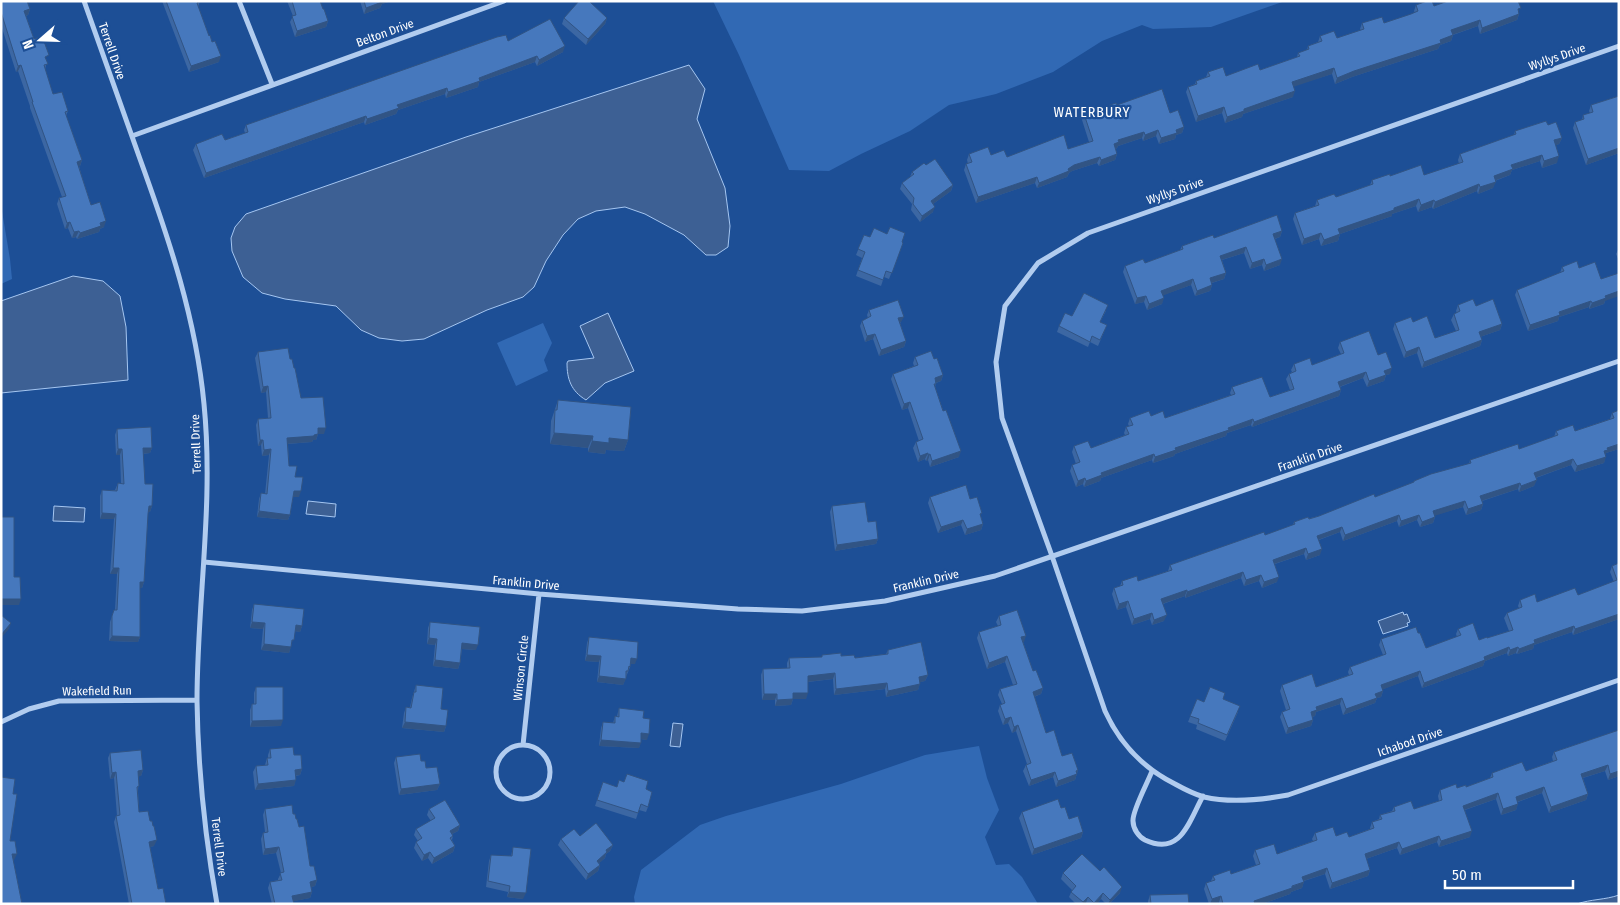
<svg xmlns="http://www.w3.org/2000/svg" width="1620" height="905" viewBox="0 0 1620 905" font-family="'Fira Sans Condensed',sans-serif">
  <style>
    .green { fill: #3169b4 }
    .water { fill: #3d6094; stroke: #a5c6f1 }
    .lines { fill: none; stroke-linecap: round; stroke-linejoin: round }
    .street { stroke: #b1ccef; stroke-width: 5 }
    .wall { fill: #3c67a3 }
    .shaded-wall { fill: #315484 }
    .building { fill: #4678bd; stroke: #315484 }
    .labels { text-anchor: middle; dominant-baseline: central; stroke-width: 4.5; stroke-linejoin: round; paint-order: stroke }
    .street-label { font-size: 12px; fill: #fff; stroke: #1d4f96 }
    .neighbourhood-label { font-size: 14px; letter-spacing: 1px; fill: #fff; stroke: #1d4f96 }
  </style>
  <rect width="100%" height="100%" fill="#1d4f96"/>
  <!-- green -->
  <path class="green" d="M713 1H1285L1211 27 1153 29 1142 25 1102 41 1053 72 996 94 949 105 910 131 861 154 829 171 789 170 739 55Z
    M1 205 10 259 12 279 1 284Z
    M543 323 552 343 544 360 548 371 516 386 497 343Z
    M979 746 987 778 999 810 985 837 996 865 1009 864 1022 877 1038 904H635L634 897 641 870 700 825 726 816 841 784 925 755Z"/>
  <!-- water -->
  <path class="water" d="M689 65 705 89 697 119 725 188 730 226 728 247 716 255H706L684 235 645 214 625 207 596 211 578 219 563 235 546 261 534 287 523 297 487 310 424 339 402 341 379 338 361 330 336 306 285 299 262 293 243 277 232 251 231 238 235 227 246 214 466 137Z
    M73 276 103 281 120 296 126 327 128 380 1 393V301Z
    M608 313 634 371 605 383 586 400C571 391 567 379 567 363L568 361 594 358 580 326Z
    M308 501 336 504 335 517 306 514Z
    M54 506 85 508 84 522 53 521Z
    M1403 612 1404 615 1407 614 1410 622 1407 623 1408 626 1383 634 1378 621Z
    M673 723 683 724 680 747 670 746Z
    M1619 895V904H1577C1591 899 1605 900 1619 895Z"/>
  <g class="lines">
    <!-- street -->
    <path class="street" d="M84 1C103 54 121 106 140 159 169 239 196 319 204 404 214 504 197 602 197 701 198 769 205 837 217 904
      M239 1 272 84
      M1619 46 1088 233 1038 263 1005 306 996 362 1002 418 1052 556 1105 711C1120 744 1143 768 1175 784 1184 789 1194 794 1204 797 1230 803 1261 800 1288 795L1619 680
      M132 136 504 1
      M204 562 539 594 738 609 802 611 885 601 995 576 1619 361
      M1 722 29 709 59 701 197 700
      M496 772a27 27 0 1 1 54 0a27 27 0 1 1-54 0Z
      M523 745 539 594
      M1152 771C1148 782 1132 811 1133 821 1133 829 1139 837 1145 840 1181 857 1189 821 1203 796"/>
  </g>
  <!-- wall -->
  <path class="wall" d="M1 1 28 3 30 9 28 15 26 16 34 39 47 61 45 70 53 94 68 111 66 116 82 160 80 166H79L82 177 91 205 104 227 100 229 99 232 77 239 76 237 72 238 68 228 65 229 57 204 59 198 62 197 30 108V106L18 71 16 72 1 25Z
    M162 1H200L198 7 219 62 189 72Z
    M287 1H320L323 9 328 21 326 27 295 37 290 22 293 16Z
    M360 1H391L382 4 380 8 364 14Z
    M1416 5 1519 13V14L1517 20 1480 34 1478 26 1453 35 1451 41 1440 45 1438 49 1352 77 1335 84 1332 74 1293 86V97L1243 114 1242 117 1225 123 1222 113 1196 122 1186 92 1188 87 1195 84 1196 81 1206 77 1208 72 1226 76 1260 70 1297 57 1298 53 1307 50 1308 46 1318 42 1320 36 1337 38 1361 31 1360 29 1362 23H1384L1415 13 1414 11Z
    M564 18H607L605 24 586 45 562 24Z
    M508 41 563 52 537 66 535 62 479 82 478 87 446 98 445 94 398 110 396 114 365 125 364 122 204 178 193 150 196 144 225 140 245 133 244 130 246 125Z
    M1619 96V153L1586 165 1573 128 1575 122 1582 120 1583 115 1590 113 1589 111 1591 105Z
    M1117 105 1170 113 1184 127 1182 133 1176 135 1175 139 1159 144 1156 136 1143 141 1142 138 1118 146 1117 148 1115 149 1117 154 1115 160 1099 166 1097 163 1072 171 1069 173 1067 177 1037 188 1035 183 976 203 964 170 966 164H968L967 160 969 154 1007 157 1068 149 1089 142 1082 120 1084 114Z
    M1548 125 1562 138 1559 144 1556 145 1557 163 1542 168 1540 161 1512 170 1510 175 1495 181 1493 188 1478 194 1477 191 1433 209 1432 207 1418 212 1416 206 1392 214V216L1340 234 1338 241 1321 246 1319 239 1302 245 1293 219 1295 213 1315 206 1317 200 1336 197 1370 185 1372 180 1390 176 1424 175 1459 164 1458 160 1460 154 1514 135 1515 131Z
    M926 165 953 185 951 191 933 204V212L920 222 911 210 912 204 900 189 902 183 910 177 912 172Z
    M1282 231 1280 237 1275 239 1280 265 1264 271 1262 265 1250 269 1244 253 1222 260 1226 273 1224 279 1212 283V285L1210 291 1195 296 1191 285 1163 295 1162 304 1147 310 1144 302 1135 304 1123 272 1125 266 1145 263 1180 250 1182 246 1214 238Z
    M864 235 870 237 903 243 889 279 884 277 881 286 856 276 862 258 856 255Z
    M1619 248V261L1616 254Z
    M1562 267 1579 268 1605 301 1604 304 1589 309V307L1559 317 1558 321 1528 331 1515 295 1517 290 1560 273Z
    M1458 305 1476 306 1502 324 1500 330 1480 337 1482 340 1480 346 1422 368 1417 353 1404 358 1393 329 1395 323 1413 322 1435 338 1456 331 1451 320 1454 314 1457 313 1456 311Z
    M869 310 901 322 900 323 906 341 904 347 879 356 873 339 865 342 860 326 862 321 868 318 867 315Z
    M1106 311 1100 322 1107 325 1098 346 1090 342 1088 347 1057 332 1059 326 1072 316Z
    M1340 342 1378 355 1390 374 1386 375 1384 381 1367 387 1363 378 1340 387 1341 390 1339 396 1252 427 1251 425 1227 433 1226 436 1175 454 1174 456 1153 463 1152 460 1101 478 1100 481 1084 487 1083 484 1076 487 1070 471 1072 465 1076 464 1072 452 1074 446 1091 448 1125 435 1124 433 1126 427 1129 426 1128 424 1130 418 1151 416 1165 418 1231 395 1230 393 1232 387 1270 397 1290 390 1286 379 1289 374 1292 372 1291 370 1294 364 1312 365 1341 354 1338 348Z
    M258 352 290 359 294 368 301 398 324 434H318L316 440H313L312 442 288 444 289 466 295 477 299 497H293L290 515 288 520 257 517 259 499 261 493 265 494 269 455 262 456 261 445 258 446 256 425 258 419 268 418 266 392 261 393 255 358Z
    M915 357 934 359 943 375 941 381 936 383 935 387 959 457 930 467 928 460 926 461 925 459 918 462 913 448 916 442 919 441 908 408 902 410 891 379 893 374 914 366 913 363Z
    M558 400 628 440 624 451 606 450 605 454 588 452V448L550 444 551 421Z
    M1619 410V449L1606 453 1604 463 1575 472 1571 465 1536 478 1534 486 1519 492 1518 489 1482 501 1483 504 1481 510 1466 515 1463 507 1435 515V517L1433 523 1420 527 1417 520 1399 527 1397 521 1343 541 1340 532 1319 540 1320 555 1306 560 1304 554 1275 564 1277 582 1262 588 1259 581 1244 586 1241 578 1185 598V596L1163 604 1164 621 1152 625 1150 619 1132 625 1126 607 1117 610 1112 594 1114 588 1120 586 1122 581H1138L1168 571 1170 565 1265 535 1293 525 1294 522 1319 516 1375 497 1413 483 1414 481 1469 464 1470 460 1519 449 1554 437 1556 431H1575L1610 419 1612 413Z
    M117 429 152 448 150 453 143 454 145 484 152 506 150 512H148L144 582 142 588H140V637L138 642 109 641 110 622 114 610H115L117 574H110L114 519H100V496L102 490H115L118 483 121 484 120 455H116L115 435Z
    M930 497 970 499 981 517 983 524 981 530 965 535 961 525 938 533 928 503Z
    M832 506 868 522 878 539 876 544 835 551 830 512Z
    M1619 563V619L1573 635 1572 632 1534 645 1533 649 1517 654 1516 653 1508 656 1507 653 1485 661 1483 666 1422 688 1418 676 1383 689V691L1381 697 1377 698 1375 703 1343 715 1340 704 1316 712 1315 716 1312 717 1313 720 1311 726 1286 734 1280 717 1282 712 1286 710 1280 691 1282 685 1316 687 1349 675 1348 672 1350 667 1383 655 1379 645 1381 639 1418 633 1426 648 1457 637 1456 634 1458 629 1479 640 1487 638 1509 631 1504 618 1507 613 1519 608 1518 606 1520 600 1537 602 1578 595 1614 582 1610 572 1612 566Z
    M254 604 302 626 300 632 295 631 289 653 261 650 263 629 250 628 252 610Z
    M999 616 1024 642H1023L1033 671 1043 688 1041 694 1034 697 1046 733 1062 756 1078 770 1075 780 1056 787 1053 777 1029 786 1023 771 1026 765 1027 764 1016 731 1012 733 1008 723 1003 725 998 711 1000 705 1002 704 998 695 1000 689 1013 685 1005 662 987 669 977 638 979 632 998 626 996 622Z
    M430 622 476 650 462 649 460 663 458 669 433 666 435 645 427 644 428 628Z
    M589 637 635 664H630V667L623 685 597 682 599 662 585 661 587 643Z
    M888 650 928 675 925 681 920 682 918 690 886 697 885 689 834 695 833 679 808 682 806 699H793L791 705 775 706V700H762L761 675 763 669 787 668V663L789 658 822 657V655L855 658 886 654Z
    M416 685 441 709 446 726 444 732 402 728 404 713 406 707H410L412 698Z
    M256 687 281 726 250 727V710L252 704H254V693Z
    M1197 699 1204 702 1223 700 1238 712 1225 741 1196 729 1197 725 1188 722Z
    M619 708 643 718 647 740 641 739 639 748 599 746 601 728 603 722 613 723 615 716H617Z
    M1619 730V776L1608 780 1605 771 1583 778 1588 794 1586 800 1549 813 1542 793 1518 802 1516 810 1501 815 1496 799 1465 810 1470 837 1439 847 1437 842 1400 855 1397 848 1366 859 1370 870 1368 876 1330 889 1325 874 1304 881 1302 888 1291 892 1290 894 1262 904H1219V902L1214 904H1209L1204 889 1206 883 1211 881 1213 876 1231 874 1256 865 1253 856 1255 850 1277 854 1313 841 1312 839 1315 833 1349 837 1370 829V828L1372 822 1379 819 1380 815 1392 811 1394 807 1414 809 1439 801 1438 796 1440 790 1466 787 1490 778 1492 773 1526 771 1553 761 1552 757 1554 752Z
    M270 749 294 755 302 769 300 775 296 776 294 786 255 790 253 772 256 766 265 765 267 758H268V755Z
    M110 753 143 770 141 776H139L138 791 139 812 150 821 154 846 150 847 158 889 166 904H129L114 822 116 816H117L114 778 110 779 108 758Z
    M396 757 421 761 440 784 437 790 399 795 394 763Z
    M603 782 617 787 646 789 648 807 646 812 639 810 636 819 595 806Z
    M1061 808 1069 819 1083 832 1081 838 1032 855 1019 818 1022 812Z
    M265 809 293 814 296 819 299 827 310 866 317 880 315 886 311 887 312 892 310 898 293 901 294 904H272L268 888 270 882 278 880V879L281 873 276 853 263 855 261 839 263 833 265 832 263 815Z
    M429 809 460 825 458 831 452 834 453 836 452 840 455 846 453 852 432 864 428 858 422 861 414 848 416 842 418 841 414 835 416 829 431 821 427 815Z
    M580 836 613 845 610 851 606 854 605 858 599 863 600 865 598 871 586 880 558 845 561 839Z
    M513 847 523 899 507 897 508 892 486 887 489 861 491 855 511 856Z
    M1063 873 1120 893 1109 904H1106L1101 899 1097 904H1086V903L1085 904H1076L1069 897 1072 890 1061 879Z
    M1150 895 1189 904H1148V901Z"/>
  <!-- shaded-wall -->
  <path class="shaded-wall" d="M381 1H391L382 4 380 8 364 14 366 8Z
    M30 9 28 15 22 17 24 11Z
    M1519 14 1517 20 1480 34 1482 28Z
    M607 18 605 24 586 45 588 39Z
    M1480 20 1478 26 1449 36 1451 30Z
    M328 21 326 27 295 37 297 31Z
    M1453 35 1451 41 1440 45 1438 49 1352 77 1335 84 1337 78 1354 71Z
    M565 46 563 52 537 66 539 60Z
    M221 56 219 62 189 72 191 66Z
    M537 56 535 62 479 82 478 87 446 98 448 92 479 78Z
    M21 65 18 71 16 72 18 66Z
    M1334 68 1332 74 1290 88 1292 82Z
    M447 88 445 94 398 110 396 114 365 125 367 119 397 105Z
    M1295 91 1293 97 1243 114 1242 117 1225 123 1227 117 1244 109Z
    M1224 107 1222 113 1196 122 1198 116Z
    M366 116 364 122 204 178 206 173Z
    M1184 127 1182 133 1176 135 1175 139 1159 144 1161 138 1176 130Z
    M1158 130 1156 136 1143 141 1145 135Z
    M1144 132 1142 138 1118 146 1117 148 1112 150 1114 144 1118 140Z
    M1562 138 1559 144 1552 147 1554 140Z
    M1619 148V153L1586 165 1588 159Z
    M1117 154 1115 160 1099 166 1101 160Z
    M1542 155 1540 161 1512 170 1510 175 1491 182 1494 176 1511 165Z
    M1559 156 1557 163 1542 168 1544 161Z
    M1100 157 1097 163 1072 171 1069 173 1067 177 1037 188 1039 183 1074 165Z
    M82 160 80 166 75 168 77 162Z
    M1037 177 1035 183 976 203 978 197Z
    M1496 182 1493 188 1478 194 1480 187Z
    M1479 184 1477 191 1433 209 1435 202Z
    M953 185 951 191 929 207 931 201Z
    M1419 199 1416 206 1392 214V216L1340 234 1338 241 1321 246 1324 240 1338 229Z
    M1434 200 1432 207 1418 212 1421 205Z
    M935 207 933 212 920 222 922 216Z
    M106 221 104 227 100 229 99 232 77 239 80 233Z
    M70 222 68 228 65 229 67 223Z
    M79 231 76 237 72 238 74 232Z
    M1282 231 1280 237 1271 240 1273 234Z
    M1321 233 1319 239 1302 245 1304 239Z
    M1246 247 1244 253 1218 261 1220 256Z
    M1264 259 1262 265 1250 269 1252 263Z
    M1282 259 1280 265 1264 271 1266 265Z
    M1226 273 1224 279 1208 284 1210 278Z
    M1193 279 1191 285 1159 297 1161 291Z
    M1212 285 1210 291 1195 296 1197 291Z
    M1619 291V296L1605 301 1604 304 1589 309 1592 303 1605 296Z
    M1146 296 1144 302 1135 304 1137 298Z
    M1164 298 1162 304 1147 310 1149 304Z
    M1591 301 1589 307 1559 317 1558 321 1528 331 1530 325 1559 312Z
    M904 317 901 322 896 324 898 318Z
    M1502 324 1500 330 1477 338 1479 332Z
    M875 334 873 339 865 342 867 336Z
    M1482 340 1480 346 1422 368 1424 362Z
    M906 341 904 347 879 356 881 350Z
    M1419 347 1417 353 1404 358 1406 352Z
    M1392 368 1390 374 1386 375 1384 381 1367 387 1369 381 1384 371Z
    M1366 372 1363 378 1336 388 1338 382Z
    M943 375 941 381 932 384 935 378Z
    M268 386 266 392 261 393 263 387Z
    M1341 390 1339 396 1252 427 1254 422Z
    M910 402 908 408 902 410 904 404Z
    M1253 419 1251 425 1227 433 1226 436 1175 454 1174 456 1153 463 1155 457 1175 448Z
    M318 428H326L324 434H316Z
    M554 433 593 436 588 448 550 444Z
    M318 434 316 440H313L312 442 285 444 287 438Z
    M609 438 628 440 624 451 606 450 605 454 588 452 592 441Z
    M260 440H263L261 445 258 446Z
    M1619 444V449L1606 453V456L1604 451 1607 448Z
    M143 448H152L150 453 141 454Z
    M118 449H122L120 455H116Z
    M271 449 269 455 262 456 264 450Z
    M961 451 959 457 930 467 932 461Z
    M928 453 925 459 918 462 920 456Z
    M930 454 928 460 926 461 928 455Z
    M1154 454 1152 460 1101 478 1100 481 1084 487 1086 481 1101 473Z
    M1606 457 1604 463 1575 472 1577 466Z
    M1573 459 1571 465 1532 479 1534 473Z
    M1085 478 1083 484 1076 487 1078 481Z
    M1537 480 1534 486 1519 492 1521 486Z
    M1520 483 1518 489 1478 502 1480 496Z
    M294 491H301L299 497H292Z
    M1465 501 1463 507 1431 517 1433 511Z
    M1483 504 1481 510 1466 515 1468 509Z
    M149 506H152L150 512H147Z
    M259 511 290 515 288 520 257 517Z
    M102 513 116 514 114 519H100Z
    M1399 515 1397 521 1343 541 1345 535Z
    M1419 515 1417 520 1399 527 1401 521Z
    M1435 517 1433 523 1420 527 1422 522Z
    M963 520 961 525 938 533 941 527Z
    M983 524 981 530 965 535 967 529Z
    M1342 527 1340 532 1315 541 1317 536Z
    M878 539 876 544 835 551 837 545Z
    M1306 548 1304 554 1271 565 1273 560Z
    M1322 549 1320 555 1306 560 1308 554Z
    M113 568H119L117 574H110Z
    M1243 572 1241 578 1185 598 1187 592Z
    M1261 575 1259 581 1244 586 1246 580Z
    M1279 577 1277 582 1262 588 1264 582Z
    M140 582H144L142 588H138Z
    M1187 590 1185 596 1159 605 1161 599Z
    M1 599H21L19 605H1Z
    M1128 601 1126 607 1117 610 1119 604Z
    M1152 613 1150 619 1132 625 1134 619Z
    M1619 614V619L1573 635 1575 629Z
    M1167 615 1164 621 1152 625 1154 620Z
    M252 622 265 623 263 629 250 628Z
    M11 623 9 629 1 638V635Z
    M296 625 302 626 300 632 294 631Z
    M1574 626 1572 632 1534 645 1533 649 1517 654 1519 649 1534 640Z
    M112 636 140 637 138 642 109 641Z
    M1026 636 1024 642 1019 643 1021 637Z
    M429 638 437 639 435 645 427 644Z
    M462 643 478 645 476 650 460 649Z
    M264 644 291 647 289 653 261 650Z
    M1509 647 1507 653 1485 661 1483 666 1422 688 1424 683 1484 657Z
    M1518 647 1516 653 1508 656 1510 650Z
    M587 655 601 656 599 662 585 661Z
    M1007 656 1005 662 987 669 989 663Z
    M631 658 637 659 635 664H629Z
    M435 660 460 663 458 669 433 666Z
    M1420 671 1418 676 1379 691 1381 685Z
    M835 673 833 679 806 682 808 676Z
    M928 675 925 681 917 683 919 677Z
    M599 676 626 679 623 685 597 682Z
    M887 683 885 689 834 695 836 689Z
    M920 684 918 690 886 697 888 691Z
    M1043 688 1041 694 1030 698 1033 692Z
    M1383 691 1381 697 1377 698 1375 703 1343 715 1346 709 1375 694Z
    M793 693H808L806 699H791Z
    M764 694H777L775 700H762Z
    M1342 698 1340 704 1316 712 1315 716 1309 718 1311 712 1316 707Z
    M793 699 791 705 775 706 777 700Z
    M1011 717 1008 723 1003 725 1005 719Z
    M283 720 281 726 250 727 252 721Z
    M1313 720 1311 726 1286 734 1288 728Z
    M405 722 446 726 444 732 402 728Z
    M1018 725 1016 731 1012 733 1014 727Z
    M641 733 649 734 647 740 639 739Z
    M601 740 641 743 639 748 599 746Z
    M1608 765 1605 771 1579 779 1581 774Z
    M302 769 300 775 293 776 295 770Z
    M143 770 141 776 136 777 138 771Z
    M1078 770 1075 780 1056 787 1058 781Z
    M1619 771V776L1608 780 1610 774Z
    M116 772 114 778 110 779 112 773Z
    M1055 772 1053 777 1029 786 1031 780Z
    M296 780 294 786 255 790 258 784Z
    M440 784 437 790 399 795 401 789Z
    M1544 787 1542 793 1514 803 1516 797Z
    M1498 793 1496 799 1461 811 1463 806Z
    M1588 794 1586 800 1549 813 1551 807Z
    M1518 804 1516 810 1501 815 1503 809Z
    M460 825 458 831 448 836 450 831Z
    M1472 831 1470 837 1439 847 1441 841Z
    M1083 832 1081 838 1032 855 1034 849Z
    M1439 836 1437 842 1400 855 1402 849Z
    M157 840 154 846 147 848 149 842Z
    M1399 842 1397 848 1363 860 1365 854Z
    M613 845 610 851 606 854 605 858 595 867 597 861 606 850Z
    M455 846 453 852 432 864 434 858Z
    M279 847 276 853 263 855 265 849Z
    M430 852 428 858 422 861 424 855Z
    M12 854H17L14 860H10Z
    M600 865 598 871 586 880 588 874Z
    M1327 868 1325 874 1300 882 1302 877Z
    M1370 870 1368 876 1330 889 1332 883Z
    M317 880 315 886 308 888 310 882Z
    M1304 882 1302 888 1291 892 1290 894 1262 904H1254V901Z
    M1122 887 1120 893 1109 904H1108L1110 900Z
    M312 892 310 898 290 902 292 896Z
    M509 892 526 893 523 899 507 897Z
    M1103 893 1101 899 1097 904H1094Z
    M1221 896 1219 902 1214 904H1210L1212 899Z
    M1088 897 1086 903 1082 904 1083 902Z"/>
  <!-- building -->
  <path class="building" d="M1 1H27L30 9 24 11 34 39 42 36 49 55 45 57 48 64 44 65 53 94 62 92 68 111 65 112 82 160 77 162 91 205 100 202 106 221 100 223 101 226 80 233 79 231 74 232 70 222 67 223 59 198 66 196 32 102H33L21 65 18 66 1 12Z
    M166 1H200L197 3 209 36 210 35 212 42 215 41 221 56 191 66Z
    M292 1H320L323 9H324L328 21 297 31 292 16 296 15Z
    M364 1H382V2L366 8Z
    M579 1H589L607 18 588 39 564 18Z
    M1427 1H1432L1434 6 1448 1H1518L1521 8 1518 9 1519 14 1482 28 1480 20 1451 30 1453 35 1440 40 1441 43 1354 71 1337 78 1334 68 1292 82 1295 91 1244 109V111L1227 117 1224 107 1198 116 1188 87 1197 84 1196 81 1210 76 1208 72 1223 67 1226 76 1258 64 1260 70 1300 56 1298 53 1309 49 1308 46 1322 41 1320 36 1334 31 1337 38 1364 29 1362 23 1382 17 1384 23 1411 14 1418 11 1416 5Z
    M550 19 565 46 539 60 537 56 479 78 480 81 448 92 447 88 397 105 399 108 367 119 366 116 206 173 196 144 222 134 225 140 248 132 246 125 497 37 506 35 508 41Z
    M1162 89 1170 113 1178 110 1184 127 1176 130 1177 133 1161 138 1158 130 1145 135 1144 132 1118 140 1119 142 1114 144 1117 154 1101 160 1100 157 1074 165 1068 169 1069 171 1039 183 1037 177 978 197 966 164 972 162 969 154 988 147 991 155 1004 150 1007 157 1064 135 1068 149 1093 141 1084 114 1116 103 1117 105Z
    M1619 96V148L1588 159 1575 122 1584 119 1583 115 1593 112 1591 105Z
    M1546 121 1548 125 1556 122 1562 138 1554 140 1559 156 1544 161 1542 155 1511 165 1513 169 1494 176 1496 182 1480 187 1479 184 1435 202 1434 200 1421 205 1419 199 1394 208V210L1338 229 1340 234 1324 240 1321 233 1304 239 1295 213 1319 205 1317 200 1334 194 1336 197 1373 184 1372 180 1390 174V176L1421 165 1424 175 1463 162 1460 154 1516 134 1515 131Z
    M935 159 953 185 931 201 935 207 922 216 913 204 914 198 902 183 914 174 912 172 924 163 926 165Z
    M1277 215 1282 231 1273 234 1282 259 1266 265 1264 259 1252 263 1246 247 1220 256 1226 273 1210 278 1212 285 1197 291 1193 279 1161 291 1164 298 1149 304 1146 296 1137 298 1125 266 1143 259 1145 263 1183 249 1182 246 1213 235 1214 238Z
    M890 227 905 233 902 242 903 243 892 273 886 271 883 280 858 270 865 252 858 249 864 235 870 237 874 228 887 234Z
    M1577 261 1579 268 1595 262 1601 279 1619 273V291L1605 296 1606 298 1592 303 1591 301 1559 312 1560 315 1530 325 1517 290 1564 271 1562 267Z
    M1084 293 1108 305 1100 322 1107 325 1100 340 1092 336 1090 342 1059 326 1065 313 1072 316Z
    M1473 299 1476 306 1493 299 1502 324 1479 332 1482 340 1424 362 1419 347 1406 352 1395 323 1411 317 1413 322 1427 316 1435 338 1459 330 1454 314 1460 311 1458 305Z
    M898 300 904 317 898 318 906 341 881 350 875 334 867 336 862 321 871 316 869 310Z
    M1369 331 1378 355 1386 352 1392 368 1384 371 1386 375 1369 381 1366 372 1338 382 1341 390 1254 422 1253 419 1228 428 1229 430 1175 448 1176 450 1155 457 1154 454 1101 473 1102 475 1086 481 1085 478 1078 481 1072 465 1080 462 1074 446 1088 441 1091 448 1129 434 1126 427 1133 425 1130 418 1149 411 1151 416 1163 411 1165 418 1235 394 1232 387 1262 377 1270 397 1294 389 1289 374 1296 371 1294 364 1310 358 1312 365 1344 353 1340 342Z
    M288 348 290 359H292L294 368H295L301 398 323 397 326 428H318V434L314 435V436L287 438 289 466H297L295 477H303L301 491H294L290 515 259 511 261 493 267 494 271 449 264 450 263 440H260L258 419 271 418 268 386 263 387 258 352Z
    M931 351 934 359 937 358 943 375 935 378 936 384H934L943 411 946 410 961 451 932 461 930 454 928 455V453L920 456 916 442 923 439 910 402 904 404 893 374 918 365 915 357Z
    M558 400 631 407 628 440 609 438V443L592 441 593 436 554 433 555 410H557Z
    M1619 410V444L1607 448 1608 450 1604 451 1606 457 1577 466 1573 459 1534 473 1537 480 1521 486 1520 483 1480 496 1483 504 1468 509 1465 501 1433 511 1435 517 1422 522 1419 515 1401 521 1399 515 1345 535 1342 527 1317 536 1322 549 1308 554 1306 548 1273 560 1279 577 1264 582 1261 575 1246 580 1243 572 1187 592V590L1161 599 1167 615 1154 620 1152 613 1134 619 1128 601 1119 604 1114 588 1123 585 1122 581 1137 576 1138 581 1172 570 1170 565 1264 532 1265 535 1295 524 1294 522 1308 517 1309 519 1319 516 1374 494 1375 497 1414 482V481L1431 474 1471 463 1470 460 1518 444 1519 449 1558 435 1556 431 1573 425 1575 431 1614 418 1612 413Z
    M151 427 152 448H143L145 484H153L152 506H149L148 514 144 582H140V637L112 636V616L114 610H117L119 568H113L116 514 102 513V490L117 491 118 483 124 484 122 449H118L117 429Z
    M966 485 970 499 977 497 982 513 980 514 983 524 967 529 963 520 941 527 930 497Z
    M865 502 868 522 876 521 878 539 837 545 832 506Z
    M1 517H14V577H20L21 599H1Z
    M1619 563V614L1575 629 1574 626 1534 640 1535 643 1519 649 1518 647 1510 650 1509 647 1484 657 1485 660 1424 683 1420 671 1381 685 1383 691 1375 694 1377 698 1346 709 1342 698 1316 707 1317 710 1311 712 1313 720 1288 728 1282 712 1290 709 1282 685 1312 674 1316 687 1353 674 1350 667 1386 654 1381 639 1416 627 1418 633H1420L1426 648 1461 635 1458 629 1473 623 1479 640 1487 637V638L1513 630 1507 613 1522 607 1520 600 1535 594 1537 602 1575 588 1578 595 1617 580 1612 566Z
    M254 604 304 609 302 626 296 625 294 640H292L291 647 264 644 265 623 252 622Z
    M1017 610 1026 636 1021 637 1033 671 1036 670 1043 688 1033 692 1046 733 1054 730 1062 756 1072 753 1078 770 1076 771 1077 774 1058 781 1055 772 1031 780 1026 765 1031 763 1018 725 1014 727 1011 717 1005 719 1000 705 1005 703 1000 689 1017 684 1007 656 989 663 979 632 1001 625 999 616Z
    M1 615 11 623 1 635Z
    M430 622 480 627 478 645 462 643 460 663 435 660 437 639 429 638Z
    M589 637 638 642 637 659 631 658 630 667 629 666 628 671H626V679L599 676 601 656 587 655Z
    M921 642 928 675 919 677 920 684 888 691 887 683 836 689 835 673 808 676V693H793V699L777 700V694H764L763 669 790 668 789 658 822 657V655L841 653V656L854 655 855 658 888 654V650Z
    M416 685 443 688 441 709 448 710 446 726 405 722 406 707 411 708 414 692H416Z
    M256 687H283V720L252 721V704H256Z
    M1210 687 1225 693 1223 699 1240 706 1227 735 1198 723 1199 719 1190 716 1197 699 1204 702Z
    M619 708 644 711 643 718 650 719 649 734 641 733V743L601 740 603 722 615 723V716L619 717Z
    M1619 730V771L1610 774 1608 765 1581 774 1588 794 1551 807 1544 787 1516 797 1518 804 1503 809 1498 793 1463 806 1472 831 1441 841 1439 836 1402 849 1399 842 1365 854 1370 870 1332 883 1327 868 1302 877 1304 882 1292 886V888L1254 901 1255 904H1223L1221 896 1212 899 1206 883 1215 880 1213 876 1230 870 1231 874 1260 864 1255 850 1274 844 1277 854 1317 840 1315 833 1333 827 1336 836 1347 832 1349 837 1374 828 1372 822 1382 819 1380 815 1395 811 1394 807 1411 801 1414 809 1442 800 1440 790 1456 784 1457 788 1466 785V787L1493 777 1492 773 1522 762 1526 771 1557 760 1554 752Z
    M293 747 294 755H301L302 769 295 770 296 780 258 784 256 766 268 765 267 758H271L270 749Z
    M141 750 143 770 138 771 139 786 137 787 139 812 148 811 150 821H152L153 826H154L157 840 149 842 158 889 163 888 166 904H132L116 816 120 815 116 772 112 773 110 753Z
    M420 754 421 761H425L426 768 437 767 440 784 401 789 396 757Z
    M627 774 648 781 646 789 652 792 648 807 641 804 638 813 597 800 603 782 617 787 619 780 624 782Z
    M1 777 15 779 13 794H17L10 841H15L17 854H12L22 904H1Z
    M1058 799 1061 808 1065 807 1069 819 1078 816 1083 832 1034 849 1022 812Z
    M445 800 460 825 450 831 453 836 450 838 455 846 434 858 430 852 424 855 416 842 422 838 416 829 435 818 429 809Z
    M292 805 293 814H295L296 819H297L299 827 304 826 310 866H314L317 880 310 882 312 892 292 896 294 904H275L270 882 282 880 280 873 284 872 279 847 265 849 263 833 268 832 265 809Z
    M596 823 613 845 606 850 607 852 597 861 600 865 588 874 561 839 574 829 580 836Z
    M513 847 531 849 526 893 509 892 510 886 488 881 491 855 512 856Z
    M1082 854 1100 871 1104 867 1122 887 1110 900 1103 893 1094 903 1088 897 1083 902 1071 892 1076 886 1063 873Z
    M1188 894 1189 904H1151L1150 895Z"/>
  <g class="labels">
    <!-- street labels -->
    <g class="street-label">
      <text transform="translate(385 33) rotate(-20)">Belton Drive</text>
      <text transform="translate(112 51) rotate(71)">Terrell Drive</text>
      <text transform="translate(1557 57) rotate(-19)">Wyllys Drive</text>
      <text transform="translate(1175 191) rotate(-19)">Wyllys Drive</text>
      <text transform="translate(196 444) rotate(-92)">Terrell Drive</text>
      <text transform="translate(1310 457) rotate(-19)">Franklin Drive</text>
      <text transform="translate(926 581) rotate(-13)">Franklin Drive</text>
      <text transform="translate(526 583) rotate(5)">Franklin Drive</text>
      <text transform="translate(521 668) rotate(-84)">Winson Circle</text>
      <text transform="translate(97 691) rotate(-1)">Wakefield Run</text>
      <text transform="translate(1410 742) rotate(-19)">Ichabod Drive</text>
      <text transform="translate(219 847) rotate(83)">Terrell Drive</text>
    </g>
    <!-- neighbourhood labels -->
    <g class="neighbourhood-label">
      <text x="1092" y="112">WATERBURY</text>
    </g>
  </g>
  <!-- border -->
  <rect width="1620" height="905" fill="none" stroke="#ffffff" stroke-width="5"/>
  <!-- north arrow -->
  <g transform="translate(40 40) rotate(250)" stroke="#1d4f96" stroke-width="4" paint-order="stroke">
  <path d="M0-4L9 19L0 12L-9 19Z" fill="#ffffff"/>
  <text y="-8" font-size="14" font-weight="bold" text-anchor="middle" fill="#ffffff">N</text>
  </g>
  <!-- scale -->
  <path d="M1445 880v8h128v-8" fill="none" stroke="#ffffff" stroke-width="2.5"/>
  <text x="1452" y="880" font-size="15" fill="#ffffff" stroke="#1d4f96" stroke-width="4" paint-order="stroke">50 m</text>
</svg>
